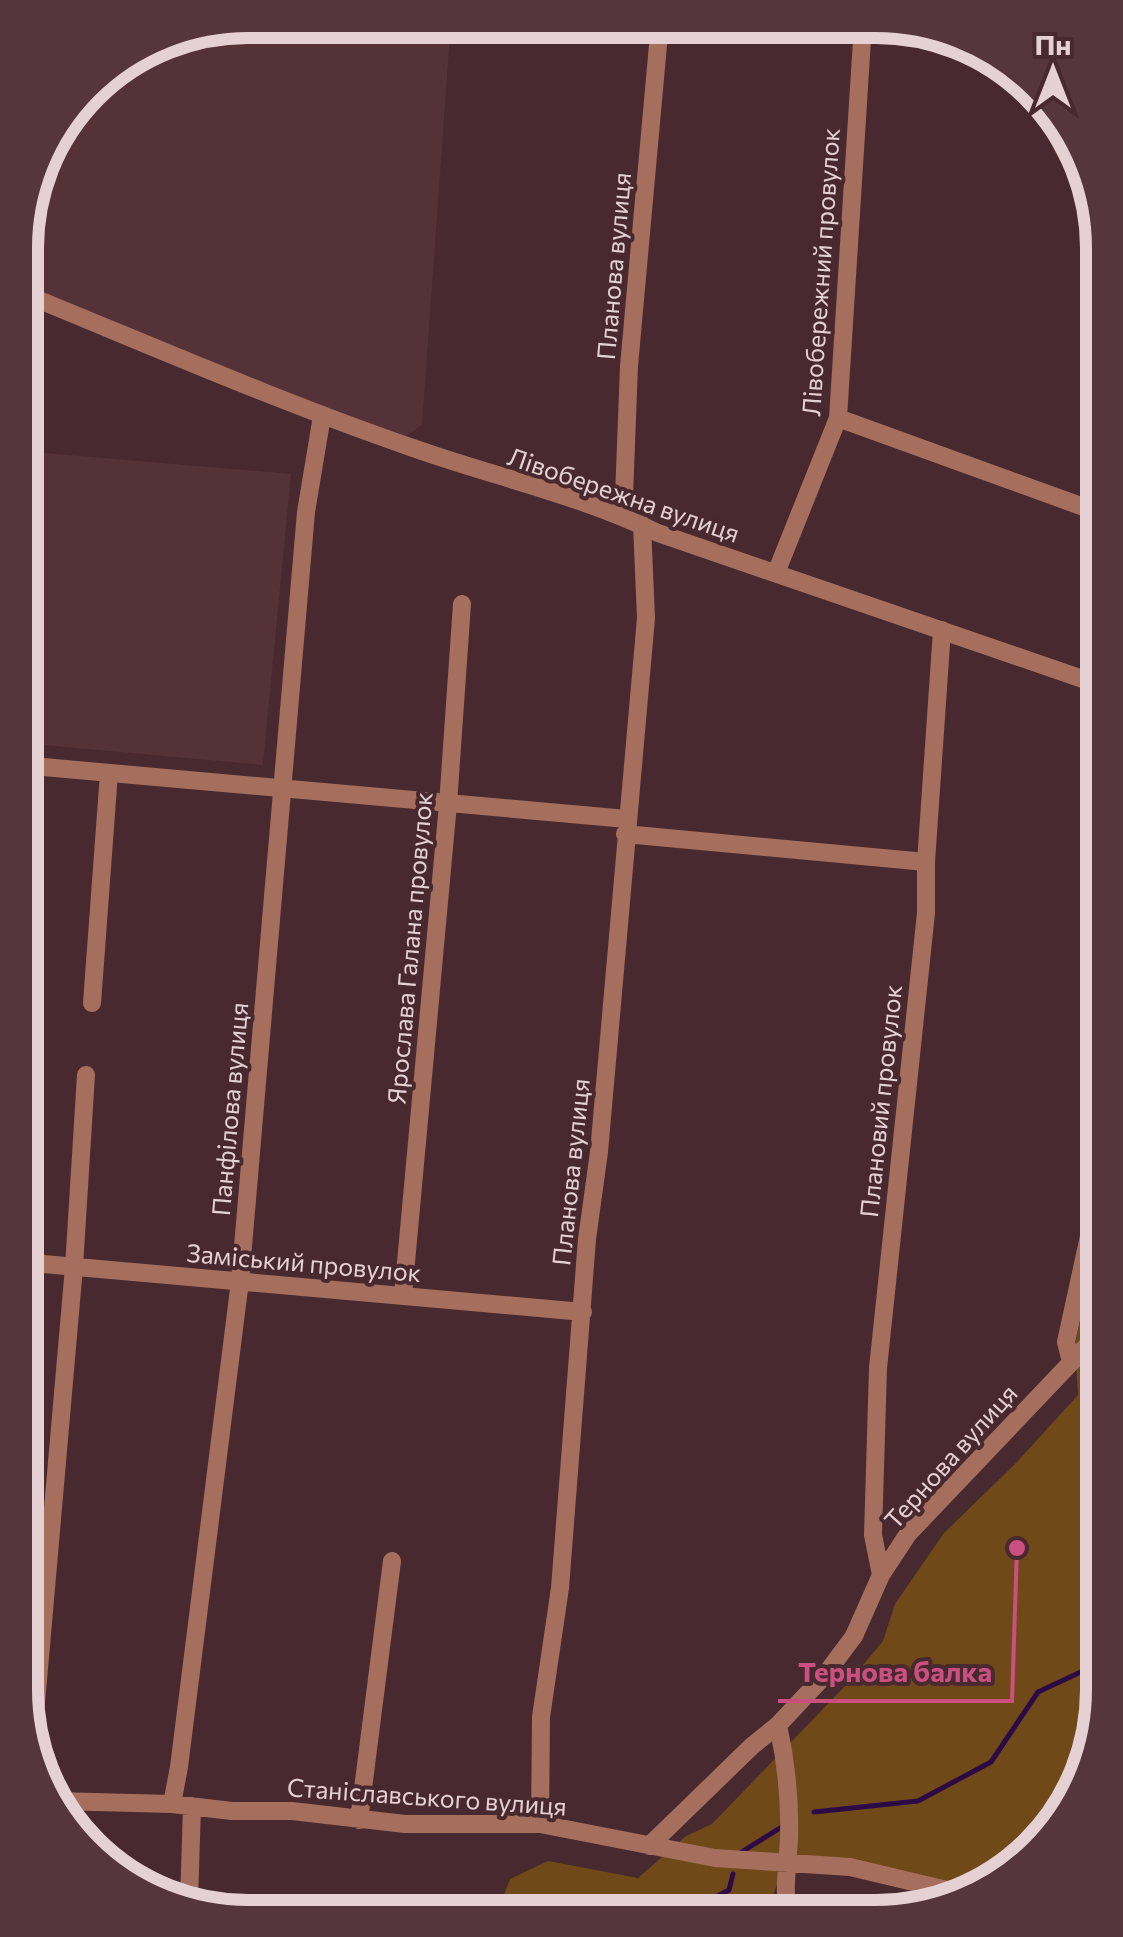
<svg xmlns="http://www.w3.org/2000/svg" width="1123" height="1937" viewBox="0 0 1123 1937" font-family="Commissioner,sans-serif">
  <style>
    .built { fill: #553138 }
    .green { fill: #704919 }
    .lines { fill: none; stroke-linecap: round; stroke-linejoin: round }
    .stream { stroke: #2d0946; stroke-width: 5 }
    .minor { stroke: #a56e5d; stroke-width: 18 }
    .labels { text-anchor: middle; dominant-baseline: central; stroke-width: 8; stroke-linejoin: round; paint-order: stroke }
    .street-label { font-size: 25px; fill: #e5d1d4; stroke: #47292f }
    .rim { fill: none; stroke: #e5d1d4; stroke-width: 12 }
    .leader { fill: none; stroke: #cc507f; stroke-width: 4 }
    .callout-dot { fill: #cc507f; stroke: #47292f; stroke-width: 4 }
    .callout-label { font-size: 28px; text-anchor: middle; font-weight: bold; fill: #cc507f; stroke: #47292f; stroke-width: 8; stroke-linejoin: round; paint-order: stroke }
  </style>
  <rect width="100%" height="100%" fill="#47292f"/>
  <!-- built -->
  <path class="built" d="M247 20 451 21 422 425 403 438 22 288V218L44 146 97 77 161 37Z
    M22 451 291 474 263 765 21 743Z"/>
  <!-- green -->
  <path class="green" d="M1103 1205 1102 1705 1056 1828 972 1892 804 1859 782 1871 765 1917 496 1916 510 1879 548 1861 638 1878 686 1836 712 1824 849 1682 883 1641 895 1604 944 1533 1015 1464 1078 1395 1075 1345Z"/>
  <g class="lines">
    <!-- stream -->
    <path class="stream" d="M814 1812 918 1801 991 1762 1038 1692 1102 1662
      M740 1853 780 1828
      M681 1916 729 1890 733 1874"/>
    <!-- minor -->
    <path class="minor" d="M1030 83 1096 211
      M22 293C152 346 280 402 413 448 495 477 580 495 658 533L1103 686
      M838 418 1103 514
      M619 513 624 496 629 366 660 23
      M776 573 838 418 863 24
      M21 765 627 819
      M625 834 926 862
      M92 1003 109 773
      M21 1262 583 1312
      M403 1295 448 804 462 604
      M1071 1362 1066 1342 1103 1172
      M881 1575 873 1535 878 1368 926 913V862L942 630
      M778 1725C786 1761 790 1800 789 1837 788 1864 783 1890 788 1917
      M32 1749 74 1267 86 1075
      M56 1801 172 1804 232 1811H292L405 1824H540L715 1858 850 1867 968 1895
      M172 1804 179 1767 240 1281 306 512 322 416
      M359 1820 392 1561
      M540 1824 541 1717 560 1588 587 1239 599 1152 646 618 642 525
      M649 1846 752 1746 778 1725 825 1675 854 1636 881 1575 908 1534 1103 1329
      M189 1903 192 1806"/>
  </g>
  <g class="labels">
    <!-- street labels -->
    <g class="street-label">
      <text transform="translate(613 266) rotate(-85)">Планова вулиця</text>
      <text transform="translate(820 272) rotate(-86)">Лівобережний провулок</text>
      <text transform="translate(624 494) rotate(19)">Лівобережна вулиця</text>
      <text transform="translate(409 948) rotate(-85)">Ярослава Галана провулок</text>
      <text transform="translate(880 1101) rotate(-84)">Плановий провулок</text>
      <text transform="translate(229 1109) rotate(-85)">Панфілова вулиця</text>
      <text transform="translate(570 1172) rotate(-84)">Планова вулиця</text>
      <text transform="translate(304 1262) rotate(5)">Заміський провулок</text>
      <text transform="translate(950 1456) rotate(-48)">Тернова вулиця</text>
      <text transform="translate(427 1796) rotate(4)">Станіславського вулиця</text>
    </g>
  </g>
  <!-- crop -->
  <path d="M0 0H1123V1937H0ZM248 38H876A210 210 0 0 1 1086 248V1690A210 210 0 0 1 876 1900H248A210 210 0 0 1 38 1690V248A210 210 0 0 1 248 38Z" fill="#54363c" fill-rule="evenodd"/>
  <path class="rim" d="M248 38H876A210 210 0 0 1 1086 248V1690A210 210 0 0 1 876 1900H248A210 210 0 0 1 38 1690V248A210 210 0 0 1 248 38Z"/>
  <!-- callouts -->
  <path class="leader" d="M1017 1548L1012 1701H778"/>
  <circle class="callout-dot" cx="1017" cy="1548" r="10"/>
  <g class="callout-label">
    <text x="895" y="1682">Тернова балка</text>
  </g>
  <!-- north arrow -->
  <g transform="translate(1053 70)" stroke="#47292f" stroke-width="8" paint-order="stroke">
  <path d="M0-8L18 38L0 25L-18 38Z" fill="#e5d1d4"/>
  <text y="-15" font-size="28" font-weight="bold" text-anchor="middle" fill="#e5d1d4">Пн</text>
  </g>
</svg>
